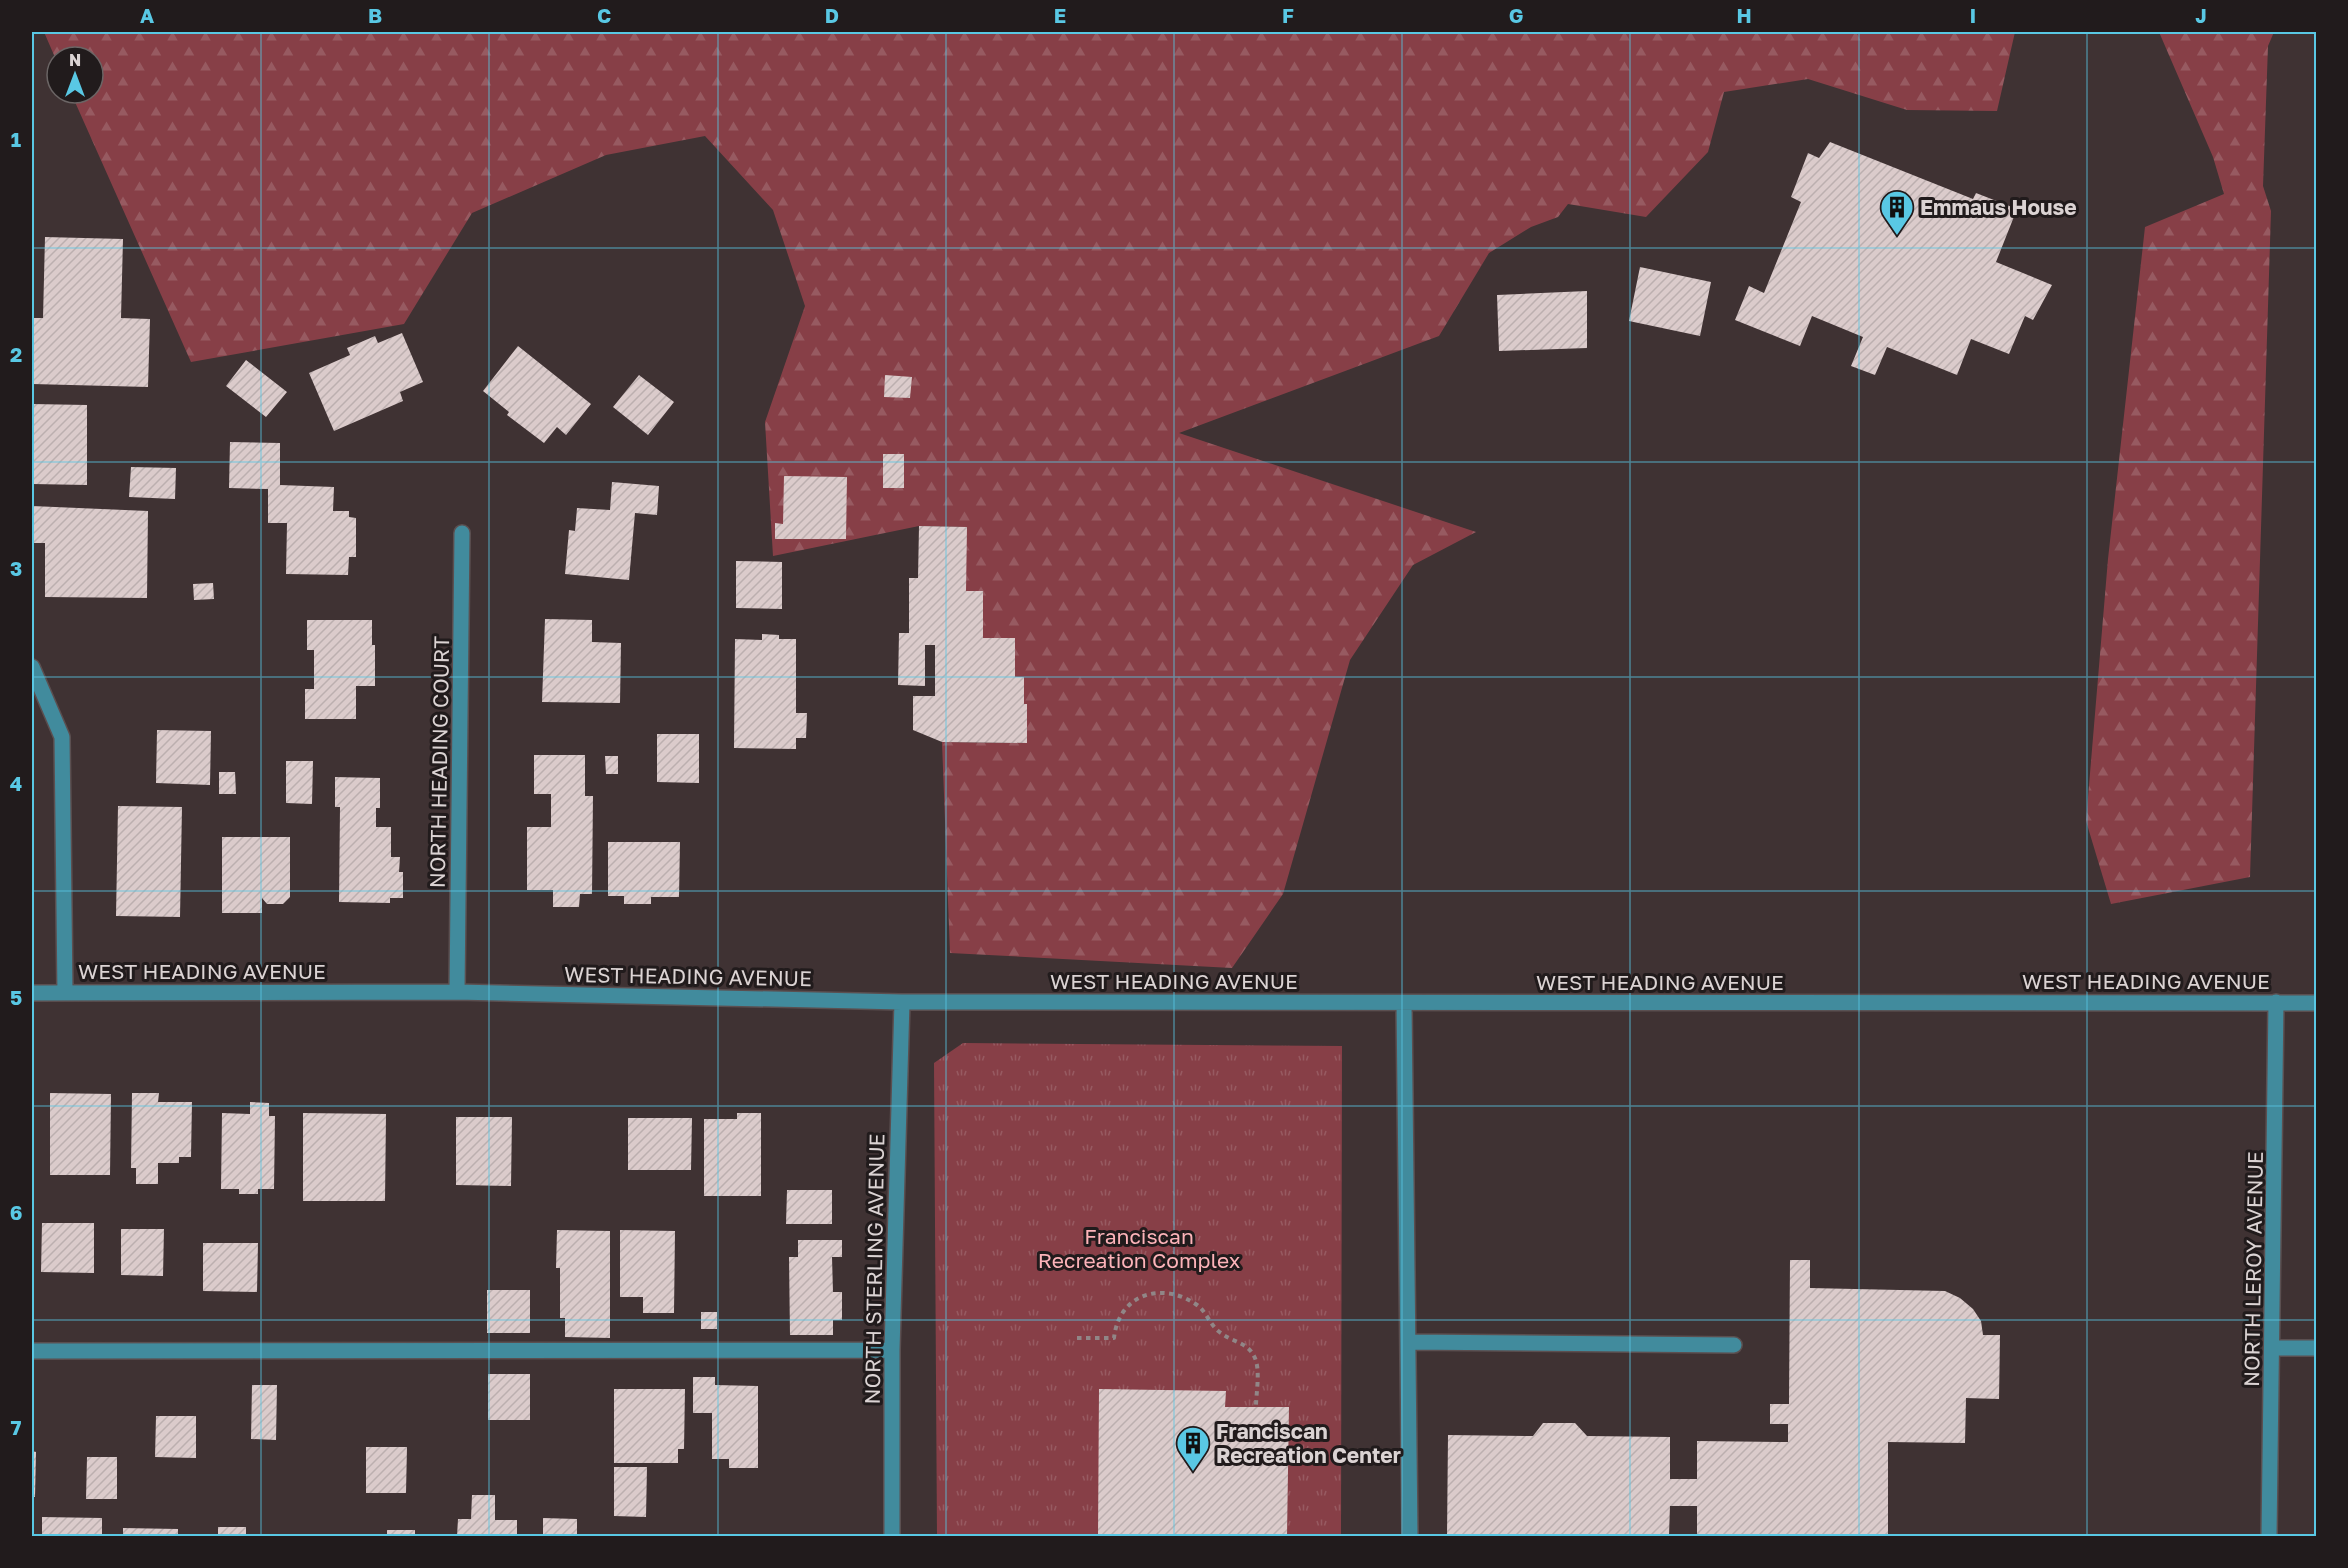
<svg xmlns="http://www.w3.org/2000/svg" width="2348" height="1568" viewBox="0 0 2348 1568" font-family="'Golos Text',sans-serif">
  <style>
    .forest { fill: url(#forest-firs) }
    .park { fill: url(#park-tufts) }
    .building { fill: url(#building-hatch) }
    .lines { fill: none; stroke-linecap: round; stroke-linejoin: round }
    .minor-casing { stroke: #5b4f50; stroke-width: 18 }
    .path { stroke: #918687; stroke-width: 4; stroke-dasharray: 4.5 4.5; stroke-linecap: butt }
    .minor { stroke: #418b9d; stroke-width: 15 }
    .grid { fill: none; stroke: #59c8e4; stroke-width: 1.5; stroke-opacity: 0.55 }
    .labels { text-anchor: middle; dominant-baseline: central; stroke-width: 6; stroke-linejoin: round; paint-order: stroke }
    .poi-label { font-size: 21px; font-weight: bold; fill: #dbd3d3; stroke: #211b1c; text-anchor: start }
    .street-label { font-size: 21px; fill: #dbd3d3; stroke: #211b1c }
    .park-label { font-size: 21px; fill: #fdb3b9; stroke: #211b1c }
    .neatline { fill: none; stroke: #59c8e4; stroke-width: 2 }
    .grid-label { font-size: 20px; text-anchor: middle; font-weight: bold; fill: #59c8e4 }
  </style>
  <defs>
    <pattern id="forest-firs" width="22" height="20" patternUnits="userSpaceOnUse" patternTransform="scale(1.5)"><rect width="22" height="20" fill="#873f47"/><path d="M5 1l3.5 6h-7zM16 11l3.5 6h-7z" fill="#975a61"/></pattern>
    <pattern id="park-tufts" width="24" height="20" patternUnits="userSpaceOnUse" patternTransform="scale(1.5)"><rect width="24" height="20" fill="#873f47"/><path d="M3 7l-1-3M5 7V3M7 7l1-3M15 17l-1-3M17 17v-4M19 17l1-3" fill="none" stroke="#975a61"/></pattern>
    <pattern id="building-hatch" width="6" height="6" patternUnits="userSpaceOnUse" patternTransform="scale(1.5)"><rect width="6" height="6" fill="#dbcbcb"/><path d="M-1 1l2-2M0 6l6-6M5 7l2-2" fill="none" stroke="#bcafaf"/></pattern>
  </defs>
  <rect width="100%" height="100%" fill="#3f3233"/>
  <!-- forest -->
  <path class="forest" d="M44 32H2015L1997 111 1907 110 1808 79 1724 92 1708 152 1646 217 1568 204 1558 217 1531 227 1489 253 1439 336 1179 433 1476 532 1413 565 1350 660 1283 894 1232 968 950 953 942 742 1027 743V704H1024V677H1015V638H983V591H966V527L919 526 773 556 765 422 805 306 773 210 705 136 606 155 472 213 404 324 191 362 71 93H93V57H57V62Z
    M2159 32H2274L2268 46 2263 186 2271 211 2250 877 2111 904 2086 821 2108 559 2145 227 2224 194 2213 157Z"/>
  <!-- park -->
  <path class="park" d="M963 1043 1342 1046 1341 1536H937L934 1063Z"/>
  <!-- building -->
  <path class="building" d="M1830 142 1973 199 1976 193 2017 209 1996 262 2052 285 2033 320 2025 316 2009 354 1971 339 1957 375 1887 347 1875 375 1851 366 1863 337 1812 316 1800 346 1735 320 1749 286 1764 293 1801 202 1791 197 1808 153 1819 158Z
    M45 237 123 239 121 318 150 319 148 387 32 384 33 318H43Z
    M1640 267 1711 282 1700 336 1629 321Z
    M1587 291V348L1499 351 1497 295Z
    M402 333 423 382 400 392 403 401 334 431 309 373 350 355 347 348 375 336 378 343Z
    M518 346 591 404 566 435 557 427 544 443 507 415 509 412 483 391Z
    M246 360 287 392 266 417 226 386Z
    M639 375 674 402 648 435 613 407Z
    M885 375 912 377 910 398 884 397Z
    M32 404 87 405V485L32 484Z
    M230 442 280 443V485L334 487 333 511H349V517L356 518V557H349L348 575 286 574 287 523H268V489L229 488Z
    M883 454H904V488H883Z
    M131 467 176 468 175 499 129 497Z
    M784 476 847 477 846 539H775V523L783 524Z
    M612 482 659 486 657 515 635 513 629 580 565 574 569 530 575 531 577 508 610 510Z
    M32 506 148 511 147 598 45 597V543H32Z
    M919 526 967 527 966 591H983V638H1015V677H1024V704H1027V743L942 742 913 730V696H935V645H925V686L898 685 899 633H909V578H918Z
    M736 561 782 562V609L736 608Z
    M213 583 214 599 194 600 193 584Z
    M545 619 592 620V642L621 643 620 703 542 702Z
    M307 620H372V645H375V686H356V719H305V689H314V650H307Z
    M762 634 779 635V639H796V713H807L806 738H796V749L734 748 735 639 762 640Z
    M157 730 211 731 210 785 156 783Z
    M657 734H699V783L657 782Z
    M534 755H585V796H593L592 894H580L579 907H553V890H527V827H551V794H534Z
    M605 756H618V774H606Z
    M286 761H313L312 804 286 803Z
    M219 772H235L236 794H219Z
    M335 777 380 778V808H376V827H391V857H400L399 872H403V898H390V903L339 902 340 807H335Z
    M118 806 182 807 180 917 116 916Z
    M222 837H290V897L283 904H267L262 898V913H222Z
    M608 842H680L679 897H651V904H624V896H608Z
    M50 1093 111 1094 110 1175H50Z
    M132 1093H159L158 1102H192L191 1157H179V1163H158V1184H136V1168H131Z
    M250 1102 269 1103V1116H275L274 1189H258V1194H239V1189H221L222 1113 250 1114Z
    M303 1113 386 1114 385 1201H303Z
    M737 1113H761V1196H704V1119H737Z
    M456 1117H512L511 1186 456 1185Z
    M628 1118H692L691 1170H628Z
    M787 1190H832V1224H786Z
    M42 1223H94V1273L41 1272Z
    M121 1229H164L163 1276 121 1275Z
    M557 1230 610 1231V1338L565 1337V1318H560V1268H556Z
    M620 1230 675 1231 674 1313H643V1297H620Z
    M798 1240H842V1257H832L833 1292H842V1320H833V1335H790L789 1257H798Z
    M203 1243H258L257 1292 203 1291Z
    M1790 1260H1810V1288L1945 1291 1960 1298 1973 1309 1981 1321 1983 1335H2000L1999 1399 1966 1398 1965 1443 1888 1442V1536H1697V1506H1670L1669 1536H1447L1448 1435 1533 1436 1543 1423H1575L1587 1436 1670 1437V1479H1697V1441L1788 1442V1424H1770V1404H1789Z
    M487 1290H530V1333H487Z
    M701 1312H717V1329H701Z
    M488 1374H530V1420H488Z
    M693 1377H715V1385L758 1386V1468H729V1459H712V1413H693Z
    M252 1385H277L276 1440 251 1439Z
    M614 1389H685L684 1449H678V1463H614Z
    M1099 1389 1226 1391 1225 1407H1289L1287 1536H1098Z
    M156 1416H196V1458L155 1457Z
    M366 1447H407L406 1493H366Z
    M32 1451 36 1452 35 1497H32Z
    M87 1457H117V1499H86Z
    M614 1467H647L646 1517 614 1516Z
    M472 1495H495V1520H517V1536H457L458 1519H471Z
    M42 1517 102 1518V1536H42Z
    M543 1518 577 1519V1536H543Z
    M218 1527H246V1536H218Z
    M123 1528 178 1529V1536H123Z
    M387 1530H415V1536H387Z"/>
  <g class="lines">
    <defs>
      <path id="minor" d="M32 667 62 737 65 993
        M457 992 462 533
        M32 993 457 992 902 1002 2316 1003
        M1404 1004 1410 1536
        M1408 1342 1734 1345
        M2274 1348H2316
        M32 1351 892 1350
        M892 1536V1350L902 1002
        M2269 1536 2276 1002"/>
    </defs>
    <!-- minor casing -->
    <use href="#minor" class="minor-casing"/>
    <!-- path -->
    <path class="path" d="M1077 1338H1114C1119 1293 1163 1281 1197 1305 1207 1312 1210 1326 1221 1333 1232 1342 1247 1342 1254 1356 1261 1369 1256 1392 1256 1407"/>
    <!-- minor -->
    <use href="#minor" class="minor"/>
  </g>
  <!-- grid -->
  <path class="grid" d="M261 32V1536M489 32V1536M718 32V1536M946 32V1536M1174 32V1536M1402 32V1536M1630 32V1536M1859 32V1536M2087 32V1536M32 248H2316M32 462H2316M32 677H2316M32 891H2316M32 1106H2316M32 1320H2316"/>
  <!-- icons -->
  <defs>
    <symbol id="building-pin" viewBox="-11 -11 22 30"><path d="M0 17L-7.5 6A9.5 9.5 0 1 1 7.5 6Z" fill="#59c8e4" stroke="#211b1c"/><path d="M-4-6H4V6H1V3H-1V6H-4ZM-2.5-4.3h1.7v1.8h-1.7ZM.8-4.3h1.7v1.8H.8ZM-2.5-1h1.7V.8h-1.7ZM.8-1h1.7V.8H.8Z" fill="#111"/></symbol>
  </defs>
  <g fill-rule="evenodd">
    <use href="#building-pin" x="1878" y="188" width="38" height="52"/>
    <use href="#building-pin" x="1174" y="1424" width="38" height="52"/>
  </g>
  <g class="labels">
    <!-- poi labels -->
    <g class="poi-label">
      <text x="1920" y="207">Emmaus House</text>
      <text x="1216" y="1431">Franciscan<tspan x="1216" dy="24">Recreation Center</tspan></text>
    </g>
    <!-- street labels -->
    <g class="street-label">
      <text transform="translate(439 762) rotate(-89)">NORTH HEADING COURT</text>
      <text x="202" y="971">WEST HEADING AVENUE</text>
      <text transform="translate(688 976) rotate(1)">WEST HEADING AVENUE</text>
      <text x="1174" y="981">WEST HEADING AVENUE</text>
      <text x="2146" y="981">WEST HEADING AVENUE</text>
      <text x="1660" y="982">WEST HEADING AVENUE</text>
      <text transform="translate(874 1269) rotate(-89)">NORTH STERLING AVENUE</text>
      <text transform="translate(2253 1269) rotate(-89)">NORTH LEROY AVENUE</text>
    </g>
    <!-- park labels -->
    <g class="park-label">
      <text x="1139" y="1236">Franciscan<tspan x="1139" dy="24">Recreation Complex</tspan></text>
    </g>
  </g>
  <!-- border -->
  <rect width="2348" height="1568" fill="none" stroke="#211b1c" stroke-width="66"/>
  <!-- north arrow -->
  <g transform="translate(75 75)"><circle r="28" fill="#211b1c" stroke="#6b6565" stroke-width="1.5"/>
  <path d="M0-4.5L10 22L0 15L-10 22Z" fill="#59c8e4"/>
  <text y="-9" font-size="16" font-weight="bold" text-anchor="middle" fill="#dbd3d3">N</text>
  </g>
  <rect x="33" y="33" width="2282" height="1502" class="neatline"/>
  <g class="grid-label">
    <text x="147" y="23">A</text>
    <text x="375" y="23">B</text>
    <text x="604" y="23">C</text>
    <text x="832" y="23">D</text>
    <text x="1060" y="23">E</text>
    <text x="1288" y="23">F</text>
    <text x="1516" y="23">G</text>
    <text x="1744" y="23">H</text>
    <text x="1973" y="23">I</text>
    <text x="2201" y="23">J</text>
    <text x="16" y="147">1</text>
    <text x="16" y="362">2</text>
    <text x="16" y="576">3</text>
    <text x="16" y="791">4</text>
    <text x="16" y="1005">5</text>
    <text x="16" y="1220">6</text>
    <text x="16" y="1435">7</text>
  </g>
</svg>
